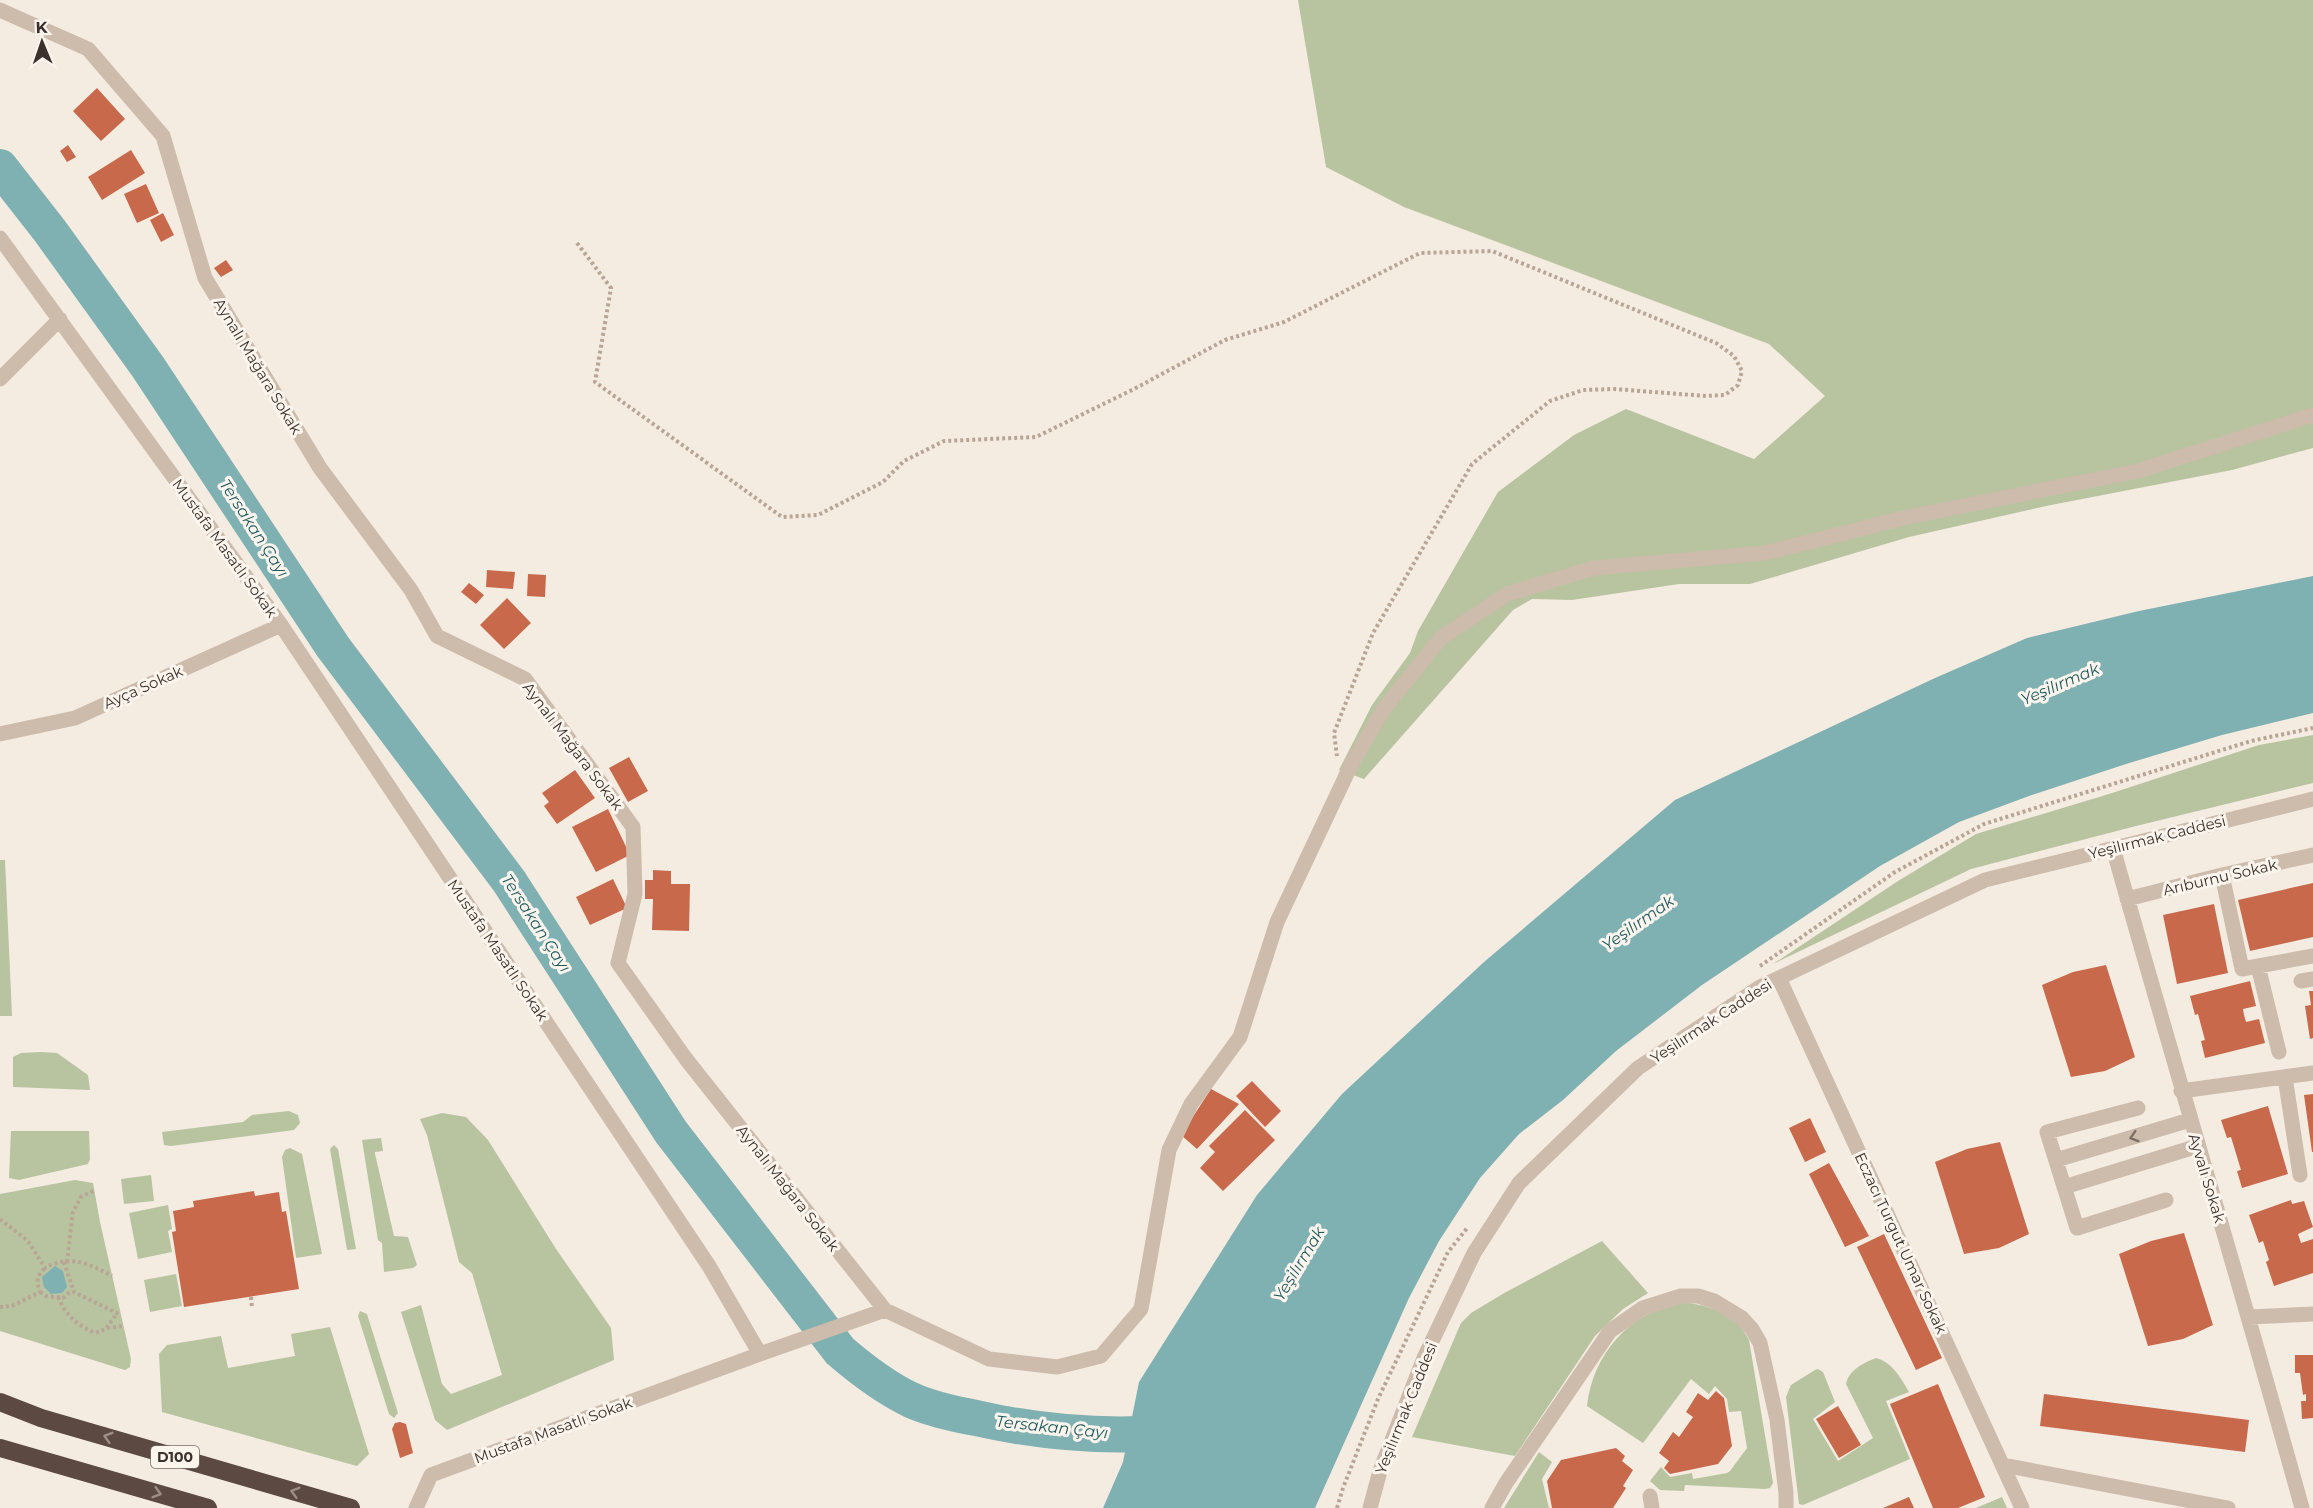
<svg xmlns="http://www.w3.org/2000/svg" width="2313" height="1508" viewBox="0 0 2313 1508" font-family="Montserrat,sans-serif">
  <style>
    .green { fill: #b8c4a0 }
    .water { fill: #7fb0b2 }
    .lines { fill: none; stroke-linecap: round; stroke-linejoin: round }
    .river { stroke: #7fb0b2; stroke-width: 36 }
    .building { fill: #c8694b }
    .path { stroke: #b9a596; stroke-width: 4; stroke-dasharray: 3 3; stroke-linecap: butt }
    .minor { stroke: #cdbbac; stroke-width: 15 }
    .highway { stroke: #5c4a42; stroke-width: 18 }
    .oneway { stroke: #7d6f65 }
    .oneway2 { stroke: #9c8e87 }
    .labels { text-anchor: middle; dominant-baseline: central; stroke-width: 6; stroke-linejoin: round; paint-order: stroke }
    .shield { fill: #fbf5ee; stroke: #756b66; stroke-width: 1.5 }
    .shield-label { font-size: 14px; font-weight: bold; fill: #3b302b }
    .street-label { font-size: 15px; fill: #3b302b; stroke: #fbf5ee }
    .water-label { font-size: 16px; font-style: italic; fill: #1f5a5e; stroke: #fbf5ee }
  </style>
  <rect width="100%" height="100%" fill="#f4ebe1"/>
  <!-- green -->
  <path class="green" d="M1298 0H2313V448L2232 470 2046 506 1909 537 1750 584H1679L1572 600 1532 599 1513 610 1364 779 1339 770 1372 705 1410 653 1418 631 1498 492 1574 435 1626 409 1754 459 1825 396 1769 344 1404 207 1326 167Z
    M2313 735V783L2136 826 1971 869 1773 964 1898 881 1976 834 2109 794 2259 745Z
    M0 860H5L12 1016H0Z
    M41 1052 57 1053 88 1075 90 1090 13 1087V1057L21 1053Z
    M289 1111 298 1115 300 1123 294 1130 171 1146 164 1145 162 1132 243 1122 252 1115Z
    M442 1113 466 1117 488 1140 556 1249 611 1328 614 1360 447 1430 435 1420 401 1312 421 1305 442 1384 451 1394 502 1375 472 1273 459 1262 427 1135 420 1119Z
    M11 1131H89L90 1159 88 1164 19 1180 9 1178Z
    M381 1138 383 1151 375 1152V1154L394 1236 408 1237 417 1265 413 1268 384 1272 382 1243 378 1240 362 1140Z
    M334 1145 338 1149 356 1249 347 1250 330 1149Z
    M290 1148 302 1154 322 1254 296 1258 282 1157 285 1150Z
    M151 1175 154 1201 124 1204 121 1179Z
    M75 1180 93 1183 100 1222 131 1359 130 1367 125 1370 0 1331V1194Z
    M168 1205 172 1229 168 1231 172 1252 138 1259 129 1213Z
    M1602 1241 1648 1293 1623 1309 1595 1336 1515 1456 1412 1437 1461 1323 1471 1313 1506 1292Z
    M176 1274 182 1306 150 1312 144 1280Z
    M1683 1302C1711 1306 1736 1313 1749 1340L1773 1483 1770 1488 1765 1489 1685 1485 1684 1491 1660 1490 1650 1481 1661 1467 1670 1477 1692 1473 1693 1479 1727 1473 1730 1471 1747 1448 1741 1411 1729 1412 1727 1399 1715 1386 1709 1394 1691 1379 1643 1443 1587 1406C1593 1353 1630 1312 1683 1302Z
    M360 1311 367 1314 398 1413 394 1418 389 1414 358 1316Z
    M330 1327 369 1454 357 1466 162 1412 159 1354 167 1345 221 1336 228 1368 295 1356 291 1334Z
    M1876 1358C1892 1362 1901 1378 1909 1392L1886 1401 1910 1459 1803 1505 1799 1504 1786 1397 1791 1385 1815 1370 1818 1369 1823 1372 1835 1402 1813 1419 1838 1461 1873 1438 1846 1384C1849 1370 1863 1363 1876 1358Z
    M1539 1452 1552 1462 1542 1479 1549 1508H1504Z
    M2002 1497 2007 1508H1976Z"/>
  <!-- water -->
  <path class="water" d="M2313 576V713L2222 735 2126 764 2029 796 1959 822 1880 866 1702 985 1616 1051 1563 1100 1519 1134 1480 1178 1439 1241 1409 1298 1315 1508H1103L1123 1462 1139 1382 1257 1195 1342 1094 1484 962 1675 800 1935 678 2027 638 2139 611Z
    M55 1266 63 1271 67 1287 62 1293 51 1294 44 1287 42 1277Z"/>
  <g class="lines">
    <!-- river -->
    <path class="river" d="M0 167 50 231 148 367 333 647 509 881 671 1132 840 1351C862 1370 884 1387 911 1400 931 1409 954 1414 976 1418 1042 1433 1109 1438 1176 1432"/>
  </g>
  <!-- building -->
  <path class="building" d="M97 88 125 119 101 141 73 111Z
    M68 145 76 157 67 162 60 151Z
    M131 150 145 173 102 200 88 177Z
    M146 184 159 213 137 223 124 194Z
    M163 213 174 235 161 242 150 220Z
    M226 260 233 270 221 277 214 268Z
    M487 570 515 572 513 589 486 587Z
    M528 574 546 575 545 597 527 596Z
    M469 583 484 595 476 604 461 592Z
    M507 598 531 623 504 649 480 625Z
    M629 757 648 791 628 802 609 768Z
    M575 770 595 798 557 824 544 806 549 802 542 793Z
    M608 809 630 855 596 872 572 827Z
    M653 870 671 871V884H690L689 931 652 930 653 899H645V880H653Z
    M613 879 627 908 590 925 576 897Z
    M2313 883V937L2250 951 2238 900Z
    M2214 904 2228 973 2177 984 2163 915Z
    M2106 965 2135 1057 2105 1071 2071 1077 2042 985 2073 972Z
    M2250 981 2256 1006 2243 1009 2244 1015 2246 1022 2259 1019 2265 1043 2205 1058 2201 1041 2205 1040 2198 1014 2195 1015 2190 996Z
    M2309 991H2313V1038L2310 1039 2305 1006 2311 1005Z
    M1252 1081 1281 1111 1265 1127 1236 1096Z
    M1211 1089 1239 1104 1197 1149 1181 1135Z
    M2313 1094V1152H2312L2304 1095Z
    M2268 1106 2288 1174 2242 1188 2237 1171 2241 1170 2231 1137 2227 1138 2221 1120Z
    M1245 1110 1275 1140 1223 1191 1200 1168 1215 1152 1209 1146Z
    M1810 1118 1826 1152 1805 1162 1789 1128Z
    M2000 1142 2029 1234 1999 1248 1964 1254 1935 1162 1967 1149Z
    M1829 1163 1869 1236 1845 1247 1809 1174Z
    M254 1191 255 1196 279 1192 282 1212 286 1211 299 1289 184 1307 172 1232 176 1231 173 1211 194 1207 193 1201Z
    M2291 1200 2292 1204 2304 1201 2313 1227 2298 1234 2301 1243 2313 1239V1273L2274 1286 2266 1262 2269 1260 2263 1241 2259 1243 2249 1215Z
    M2184 1233 2213 1325 2183 1339 2148 1346 2119 1254 2151 1241Z
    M1884 1234 1942 1358 1916 1370 1857 1247Z
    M2295 1355H2313V1418L2302 1419 2301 1401H2306V1394L2303 1395 2300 1373H2295Z
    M1938 1384 1985 1497 1958 1508H1933L1890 1404Z
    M1716 1391 1724 1398 1732 1446 1718 1464 1670 1474 1664 1468 1669 1461 1659 1453 1673 1432 1679 1437 1693 1417 1686 1412 1698 1393 1708 1400Z
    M2044 1394 2249 1420 2245 1452 2040 1426Z
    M1838 1406 1861 1445 1839 1458 1816 1419Z
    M400 1422 406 1424 413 1453 400 1458 392 1429 395 1423Z
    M1616 1448 1625 1456 1622 1461 1633 1470 1623 1486 1626 1488 1613 1508H1552L1547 1481 1561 1460Z
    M1909 1497 1914 1508H1883Z"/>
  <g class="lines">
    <!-- path -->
    <path class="path" d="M577 243 611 288 595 382 782 517 818 515 883 482 904 461 944 441 1036 437 1134 389 1225 340 1284 322 1420 253 1492 251 1716 343 1734 356 1742 371 1738 385 1725 395 1706 396 1614 389 1583 390 1550 401 1472 464 1373 633 1334 733 1337 756
      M1760 966 1895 872 1984 824 2251 741 2313 728
      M0 1219 28 1241 45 1268C69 1254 90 1264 112 1276
      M64 1262 74 1292 121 1315
      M67 1262 73 1212 81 1197 95 1190
      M40 1292 46 1296 63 1298 72 1290
      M58 1297C66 1316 76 1324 95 1333L106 1329 117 1313
      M251 1297 252 1308
      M0 1307 12 1306 40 1292C36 1282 37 1275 45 1268
      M107 1328 123 1326
      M1337 1508 1343 1488 1378 1399 1448 1252 1468 1227"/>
    <!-- minor -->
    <path class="minor" d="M0 10 88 49 163 136 205 278 320 468 411 590 437 636 525 679 633 827 635 894 618 963 686 1059 885 1310
      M0 238 281 625 709 1266 760 1354 431 1475 416 1508
      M0 379 60 319
      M0 734 75 718 281 625
      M2113 848C2175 1068 2241 1287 2302 1508
      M2222 875 2242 969 2313 956
      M2127 899 2222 875 2313 855
      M2258 966 2279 1052
      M1779 978 2022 1508
      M2301 981 2313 979
      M2285 1077 2300 1175
      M2181 1091 2313 1073
      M2138 1108 2047 1132 2077 1228 2166 1200
      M2056 1160 2190 1120
      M2064 1187 2198 1146
      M2249 1317 2313 1314
      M760 1354 885 1310 989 1359 1057 1367 1101 1356 1141 1309 1169 1150 1191 1104 1240 1037 1277 922 1351 765 1383 710 1441 638 1507 594 1594 568 1765 553 1908 517 2138 471 2313 415
      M2003 1465 2228 1508
      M1650 1496 1652 1508
      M1370 1508 1380 1471 1424 1358 1474 1253 1519 1183 1638 1068 1760 987 1985 880 2313 799
      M1492 1508 1506 1483 1610 1331 1643 1308 1681 1296H1698L1714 1301 1742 1318 1752 1329 1760 1343 1777 1420 1786 1493V1508"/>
    <!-- highway -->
    <path class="highway" d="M0 1402 41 1418 351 1508
      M0 1448 208 1508"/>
  </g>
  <!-- one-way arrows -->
  <defs><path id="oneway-chevron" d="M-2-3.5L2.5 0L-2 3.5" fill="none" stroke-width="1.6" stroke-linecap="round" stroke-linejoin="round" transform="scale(1.5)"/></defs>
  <use class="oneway" href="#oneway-chevron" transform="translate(2134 1137) rotate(163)"/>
  <g class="oneway2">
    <use href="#oneway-chevron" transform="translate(108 1437) rotate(-164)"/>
    <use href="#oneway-chevron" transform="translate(295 1492) rotate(-164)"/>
    <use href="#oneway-chevron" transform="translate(157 1493) rotate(16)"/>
  </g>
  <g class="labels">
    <!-- shield labels -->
    <rect class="shield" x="151" y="1446" width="48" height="22" rx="4.5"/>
    <g class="shield-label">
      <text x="175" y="1457">D100</text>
    </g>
    <!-- street labels -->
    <g class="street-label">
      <text transform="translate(258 366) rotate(59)">Aynalı Mağara Sokak</text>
      <text transform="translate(225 548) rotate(54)">Mustafa Masatlı Sokak</text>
      <text transform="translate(143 687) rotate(-24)">Ayça Sokak</text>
      <text transform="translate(573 746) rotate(53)">Aynalı Mağara Sokak</text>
      <text transform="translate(2157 837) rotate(-14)">Yeşilırmak Caddesi</text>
      <text transform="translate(2220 877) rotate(-13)">Arıburnu Sokak</text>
      <text transform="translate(498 950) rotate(56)">Mustafa Masatlı Sokak</text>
      <text transform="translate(1711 1021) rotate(-33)">Yeşilırmak Caddesi</text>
      <text transform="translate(2207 1178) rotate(73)">Ayvalı Sokak</text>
      <text transform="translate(788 1188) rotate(52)">Aynalı Mağara Sokak</text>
      <text transform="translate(1901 1243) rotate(65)">Eczacı Turgut Umar Sokak</text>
      <text transform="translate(1406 1408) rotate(-68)">Yeşilırmak Caddesi</text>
      <text transform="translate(553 1430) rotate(-20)">Mustafa Masatlı Sokak</text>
    </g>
    <!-- water labels -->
    <g class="water-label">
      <text transform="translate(254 528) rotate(57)">Tersakan Çayı</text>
      <text transform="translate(2060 684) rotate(-23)">Yeşilırmak</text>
      <text transform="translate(536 923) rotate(57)">Tersakan Çayı</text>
      <text transform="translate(1638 923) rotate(-35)">Yeşilırmak</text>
      <text transform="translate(1299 1264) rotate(-59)">Yeşilırmak</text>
      <text transform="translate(1052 1427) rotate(6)">Tersakan Çayı</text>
    </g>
  </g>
  <!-- north arrow -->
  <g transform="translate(42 42) rotate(358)" stroke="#fbf5ee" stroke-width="4.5" paint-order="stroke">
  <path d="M0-4.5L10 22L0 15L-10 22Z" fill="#3b302b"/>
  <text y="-9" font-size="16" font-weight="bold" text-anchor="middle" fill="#3b302b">K</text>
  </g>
</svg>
